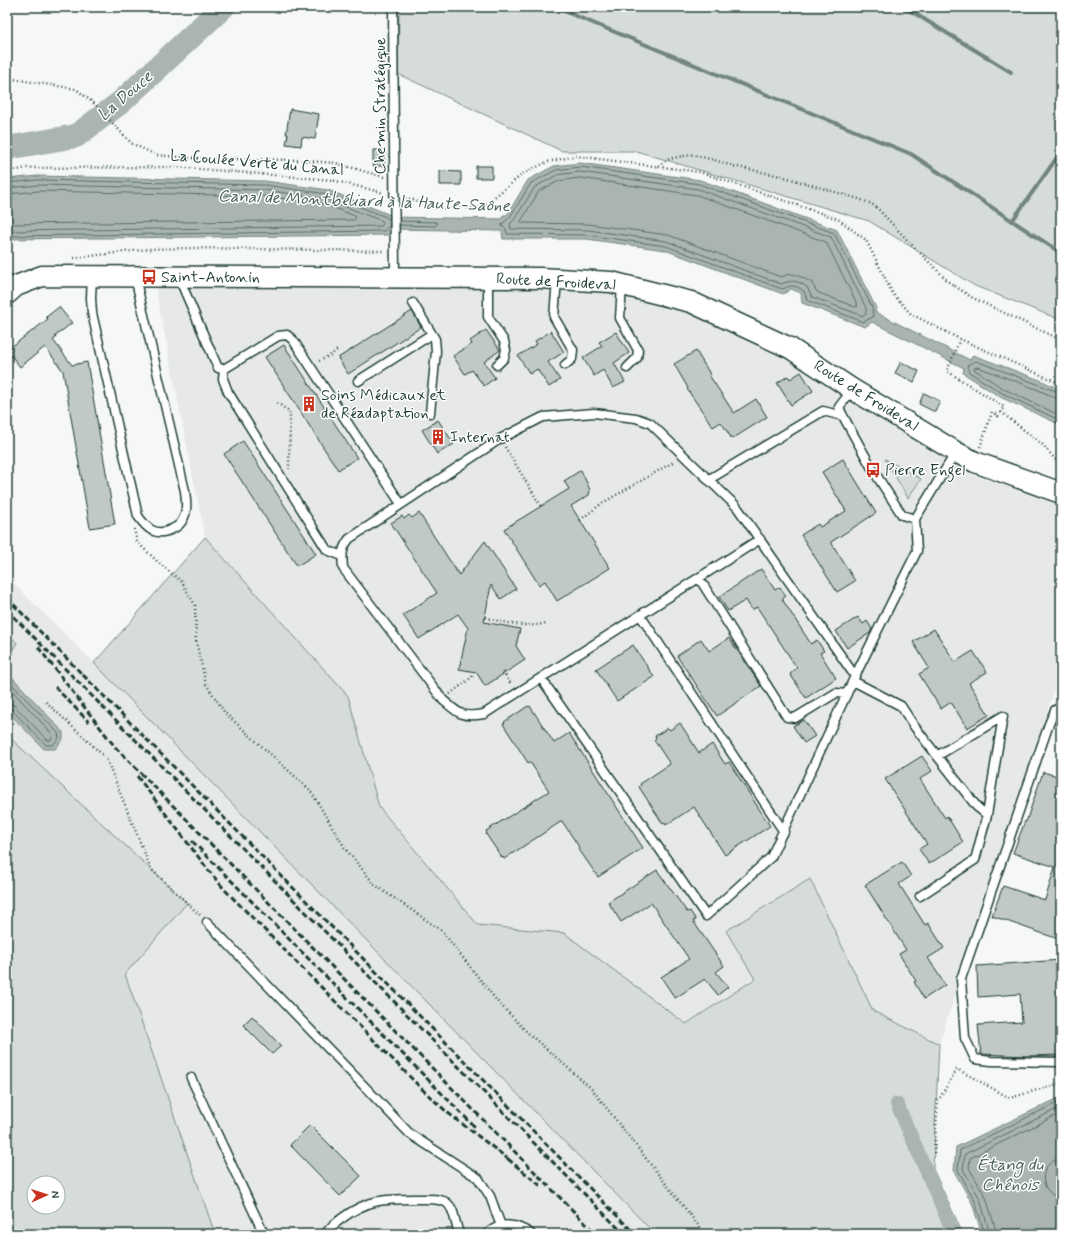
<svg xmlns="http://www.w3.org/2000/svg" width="1068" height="1241" viewBox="0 0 1068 1241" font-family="Mynerve,sans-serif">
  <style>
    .built { fill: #e6e9e8 }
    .green { fill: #d6dcdb; stroke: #7a8c88; fill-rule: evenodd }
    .water { fill: #aab5b1; stroke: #72857f }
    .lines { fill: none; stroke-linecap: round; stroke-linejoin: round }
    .shore { stroke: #576d66; stroke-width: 1 }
    .stream { stroke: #72857f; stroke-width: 4 }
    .canal { stroke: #aab5b1; stroke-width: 14 }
    .river { stroke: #aab5b1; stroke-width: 24 }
    .building { fill: #c0c9c6; stroke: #1f3d34 }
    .service-casing { stroke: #1f3d34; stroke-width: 11 }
    .tertiary-casing { stroke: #1f3d34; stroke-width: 23 }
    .path { stroke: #1f3d34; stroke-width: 2.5; stroke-dasharray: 1 3; stroke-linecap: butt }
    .service { stroke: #fff; stroke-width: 8 }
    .tertiary { stroke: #fff; stroke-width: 20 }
    .rail { stroke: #1f3d34; stroke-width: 3; stroke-dasharray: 6 3; stroke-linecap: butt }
    .labels { text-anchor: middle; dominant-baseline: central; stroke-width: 3; stroke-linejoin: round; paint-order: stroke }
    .street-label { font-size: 16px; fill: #1f3d34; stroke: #fff }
    .poi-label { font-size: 16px; fill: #1f3d34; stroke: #fff; text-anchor: start }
    .water-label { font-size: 17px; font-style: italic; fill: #49615a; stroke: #fff }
  </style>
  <rect width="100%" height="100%" fill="#f6f7f7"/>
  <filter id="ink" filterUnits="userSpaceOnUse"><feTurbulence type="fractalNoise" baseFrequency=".025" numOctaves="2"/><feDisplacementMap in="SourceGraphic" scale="8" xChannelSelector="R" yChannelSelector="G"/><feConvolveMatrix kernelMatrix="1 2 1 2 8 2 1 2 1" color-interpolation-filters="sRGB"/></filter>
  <g filter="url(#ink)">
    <!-- built -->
    <path class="built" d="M155 285H393L602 290 674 305 750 337 972 475 1061 504V669L939 1044 873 1011 810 879 726 931 755 979 686 1024 564 933 478 925 379 807 347 696 205 537Z
      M7 577 94 663 655 1234H215L125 974 186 903 7 735V658L17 643 7 633Z"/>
    <!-- green -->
    <path class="green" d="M399 7H1061V320L975 286 869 221 636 151H562L398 74Z
      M885 459 921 479 908 498Z
      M205 537 348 696 379 807 478 925 564 933 686 1024 755 979 726 931 810 879 873 1011 939 1044 933 1169 963 1234H655L94 663Z
      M7 633 17 643 7 658Z
      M7 735 187 903 125 974 215 1234H7ZM34 1183H58V1207H34Z"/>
    <!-- water -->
    <path class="water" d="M580 163 700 180 837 230 876 308 875 312 970 360 973 355 1040 380 1061 390V425L1000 397 963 373 964 368 872 322 865 327 802 303 801 293 791 289 783 294 665 250 587 239H503L502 231 391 229 389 235 7 239V179L38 176 265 181 328 190 388 214 391 217 502 219 503 215H507L528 180 554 166Z
      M7 675 12 677 63 732V739L55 749H44L7 711Z
      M1061 1097V1171L1058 1177 1061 1186V1234H982L972 1203 954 1171 956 1147Z"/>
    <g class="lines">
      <!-- shore -->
      <path class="shore" d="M581 167 699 184 834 233 872 307 873 317 863 322 807 300 804 291C793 284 793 285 782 289L666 246 587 235 507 234 506 229 502 226V224L510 217 531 183 556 170Z
        M581 172 698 189 831 237 866 308V314L863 316 812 297 807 287C797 280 792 280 781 284L666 241 588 230 511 229 510 224 514 220 535 187 557 175Z
        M580 178 697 195 826 242 858 306 855 307 817 292 811 282 797 275 790 274 781 277 668 235 588 224 521 223V221L539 191 559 181Z
        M7 183 38 180 265 185 327 194 386 217 390 220
        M7 188 39 185 265 190 326 199 382 221 384 223 381 226 7 231
        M7 194 39 191 264 196 324 204 355 216 356 218 354 220 7 224
        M400 221 436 222 437 224 435 226 400 225
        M7 236 384 231 390 225
        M1061 393 976 361 967 365 969 372 1002 393 1061 421
        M1061 398H1056L1036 389 978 367 974 368 975 370 1004 389 1061 416
        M7 679 58 733 59 738 53 745H46L11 709 7 708
        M7 685 53 735 51 740H47L14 705 7 703
        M1061 1159C1037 1160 1038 1196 1061 1197
        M985 1234 975 1201 958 1170 960 1150 1061 1101
        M990 1234 980 1199 963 1169 965 1154 1061 1107
        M997 1234 986 1197 969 1168 970 1158 1061 1113"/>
      <!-- stream -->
      <path class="stream" d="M554 7 911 154 1061 253
        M904 7 1011 72
        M1012 221 1061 152"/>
      <!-- canal -->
      <path class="canal" d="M897 1104 954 1234"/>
      <!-- river -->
      <path class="river" d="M7 148 76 136 121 102 223 7"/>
    </g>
    <!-- building -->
    <path class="building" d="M290 109 319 114 315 139 302 137 301 146 286 144 288 134H286Z
      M373 150H385L384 166H373Z
      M476 166H492V178H476Z
      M440 171 461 172V185H440Z
      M59 307 72 323 55 336 56 338 53 340 72 365 87 362 115 524 90 528 63 371 45 347 20 367 7 350 48 319 46 317Z
      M412 311 421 327 348 374 338 358Z
      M486 330 500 350 484 362 495 378 484 386 472 370 465 374 453 356 472 344 470 341Z
      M551 331 564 352 548 362 560 380 549 387 537 369 530 374 518 356 537 344 535 341Z
      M616 332 629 353 614 363 625 382 613 388 603 370 594 376 583 358 602 346 599 342Z
      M284 345 357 458 338 470 265 357Z
      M696 351 710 374 709 375 734 413 756 399 767 417 732 439 721 422 713 427 687 389 688 388 674 364Z
      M901 362 919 371 914 382 895 373Z
      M801 372 813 391 791 405 777 383 788 376 790 379Z
      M924 393 940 401 935 412 919 404Z
      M438 420 454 444 437 454 422 430Z
      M243 441 316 554 297 566 224 454Z
      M843 459 876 513 831 542 855 581 837 592 801 535 818 524 820 527 846 511 822 472Z
      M581 470 590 490 589 495 571 506 610 568 557 601 545 581 539 585 504 529 569 489 564 481Z
      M419 513 459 575 485 541 516 589 501 599 491 585 484 622 520 629 516 646 525 660 485 686 476 672 459 669 468 628 458 614 419 639 403 615 437 593 391 523 402 516 404 519 409 515 412 518Z
      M761 569 775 590 780 587 786 596 782 599 811 644 817 640 824 651 820 653 836 678 806 698 790 674 797 668 757 607 752 610 746 600 728 611 719 597Z
      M858 617 863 624 867 621 872 629 870 633 847 648 836 631Z
      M934 629 955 662 973 651 987 672 969 683 989 715 967 728 951 702 941 709 919 674 929 668 913 642Z
      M729 638 761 686 717 716 677 656 701 639 709 651Z
      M633 645 654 677 617 701 596 669Z
      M528 706 529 707 530 706 554 743 569 733 643 848 598 877 578 848 579 847 562 821 504 859 503 857 502 858 486 834 487 833 486 831 549 791 530 762 528 763 503 724 505 723 504 722Z
      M804 720 815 736 804 743 793 726Z
      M680 723 699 753 712 744 725 764 729 762 770 826 725 855 694 807 666 825 665 823 663 824 639 787 641 785 640 784 670 764 654 740 656 738 655 736 668 728 670 730Z
      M922 756 932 771 920 779 945 818 947 816 963 842 929 864 919 849 927 844 885 779Z
      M1043 772 1061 777V940L992 916 1003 886 1045 900 1055 867 1013 853 1025 821 1026 822Z
      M902 862 911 876 899 884 925 925 928 923 944 948 928 958 945 985 924 999 914 982 916 981 899 954 906 950 865 885Z
      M657 870 687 912 690 911 696 920 693 921 724 966 716 972 728 987 718 995 705 979 675 998 661 977 689 959 651 903 621 922 608 902Z
      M1061 960V1055L1028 1056 981 1054 978 1025 1022 1022 1020 994 978 997 977 966Z
      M252 1016 281 1046 272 1054 243 1025Z
      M310 1125 361 1176 340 1196 290 1145Z"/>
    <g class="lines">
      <defs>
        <path id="service" d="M393 7 395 277
          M92 276 91 298 92 313 138 516C147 529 156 537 172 529 177 527 181 524 183 519 188 511 186 500 185 491L135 277
          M179 278 218 368 224 369
          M488 278V317L504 341 506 350 504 358 497 365
          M557 279 554 317 573 350 572 359 565 365
          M622 285 620 318 638 350 637 358 627 368
          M413 303 435 339 436 351 430 413
          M358 381 432 334
          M852 390 839 407 843 416 873 470 902 515 915 519 956 452
          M708 480 823 411 843 416
          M760 539 484 714C462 718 459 714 443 700L343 568C342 555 341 550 349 539L500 439 543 417 594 413 636 418 650 423 737 507 855 676
          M342 556 327 550 228 392 223 379 224 369 278 336 287 335 293 340 401 504
          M699 578 787 717 795 718 836 693 847 694
          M640 615 784 832
          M541 678 706 916 771 857 855 676 917 551 915 519
          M853 681 901 706 914 726 977 807 987 815 975 860 920 896
          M1061 707 1055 710 1049 724 961 979 965 1038 975 1059 991 1061 1061 1062
          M937 756 1003 716 987 815
          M207 922 410 1134 478 1178 490 1196 501 1226
          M191 1078 264 1234
          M326 1234C329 1227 335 1224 341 1219 369 1198 387 1199 419 1199 427 1199 440 1198 447 1203 456 1210 454 1225 460 1234
          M487 1234C501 1221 517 1224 531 1234"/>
        <path id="tertiary" d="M7 294 16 286 42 276 540 278 611 282 691 302 790 348 852 389 956 452 975 462 1061 493"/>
      </defs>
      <!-- service casing -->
      <use href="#service" class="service-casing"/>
      <!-- tertiary casing -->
      <use href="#tertiary" class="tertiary-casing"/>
      <!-- path -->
      <path class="path" d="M7 78 76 89 96 105 131 143 156 155 190 158 295 160 336 163 384 177
        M658 166 667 160 677 157 692 155 711 159 733 166 781 176 859 199 872 204 879 210 910 243 949 282 971 297 1061 340
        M7 172 27 168 176 167 332 180 384 193
        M405 198 413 200 431 208H481L524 173 547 162 576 156 700 172 838 219 866 240 893 294 911 314 960 339 1061 384
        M74 258 148 249 191 248 385 251
        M960 339 947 371 1004 407 998 416 992 412 980 447
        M319 361 331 355 337 350
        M277 403 289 411 290 416 289 469
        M1001 412 1043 445 1061 466
        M505 447 541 506
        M580 520 601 504 675 461
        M134 529 137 542 159 563 182 582 195 605 196 641 206 684 225 713 310 790 345 848 375 885 442 931 497 1001 528 1033 591 1088 705 1234
        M485 618C505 622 527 629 546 623
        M503 672 511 684
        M450 694 472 677 474 671
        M46 702 106 758 151 869 200 915
        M934 1153 938 1101 957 1069 1010 1098 1061 1083"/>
      <!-- service -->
      <use href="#service" class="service"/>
      <!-- tertiary -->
      <use href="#tertiary" class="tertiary"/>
      <!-- rail -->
      <path class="rail" d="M7 598 635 1234
        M7 610 624 1234
        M38 647 116 748 596 1234
        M55 687 89 722
        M137 776 209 871 225 890 425 1092 448 1113 512 1162
        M192 841 475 1127
        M508 1159 542 1187"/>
    </g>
  </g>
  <!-- icons -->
  <defs>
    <symbol id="bus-bare" viewBox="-9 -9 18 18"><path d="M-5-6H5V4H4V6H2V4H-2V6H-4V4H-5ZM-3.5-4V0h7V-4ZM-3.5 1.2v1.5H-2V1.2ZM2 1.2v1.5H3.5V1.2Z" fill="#c8321e" stroke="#fff" stroke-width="2.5" paint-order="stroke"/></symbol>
    <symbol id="building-bare" viewBox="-9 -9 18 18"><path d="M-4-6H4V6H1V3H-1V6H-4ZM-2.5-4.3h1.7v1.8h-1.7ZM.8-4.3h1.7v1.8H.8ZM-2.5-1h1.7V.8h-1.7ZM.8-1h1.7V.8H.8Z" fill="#c8321e" stroke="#fff" stroke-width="2.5" paint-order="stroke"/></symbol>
  </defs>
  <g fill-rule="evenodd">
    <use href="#bus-bare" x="138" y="266" width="22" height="22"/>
    <use href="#building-bare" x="298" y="393" width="22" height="22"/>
    <use href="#building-bare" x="427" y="426" width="22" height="22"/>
    <use href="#bus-bare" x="862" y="459" width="22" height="22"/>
  </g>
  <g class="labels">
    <!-- street labels -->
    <g class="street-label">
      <text transform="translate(380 106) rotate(-90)">Chemin Stratégique</text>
      <text transform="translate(257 163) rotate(5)">La Coulée Verte du Canal</text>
      <text transform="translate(556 282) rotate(3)">Route de Froideval</text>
      <text transform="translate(866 396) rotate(32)">Route de Froideval</text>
    </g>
    <!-- poi labels -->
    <g class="poi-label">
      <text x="161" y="277">Saint-Antonin</text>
      <text x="321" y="395">Soins Médicaux et<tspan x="321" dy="18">de Réadaptation</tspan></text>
      <text x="450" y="437">Internat</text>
      <text x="885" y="470">Pierre Engel</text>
    </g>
    <!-- water labels -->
    <g class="water-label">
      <text transform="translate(125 96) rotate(-41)">La Douce</text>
      <text transform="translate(364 201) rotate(2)">Canal de Montbéliard à la Haute-Saône</text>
      <text x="1010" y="1165">Étang du<tspan x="1010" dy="20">Chênois</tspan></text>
    </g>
  </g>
  <!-- margin -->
  <rect width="1068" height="1241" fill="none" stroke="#fff" stroke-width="24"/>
  <rect x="12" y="12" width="1044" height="1217" fill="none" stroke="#1f3d34" stroke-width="1.5" filter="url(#ink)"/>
  <!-- north arrow -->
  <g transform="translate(46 1195) rotate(87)"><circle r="19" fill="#ffffff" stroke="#a5b1ae"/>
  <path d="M0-3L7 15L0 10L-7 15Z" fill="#c8321e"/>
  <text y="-6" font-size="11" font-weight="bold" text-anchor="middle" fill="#1f3d34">N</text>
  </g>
</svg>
